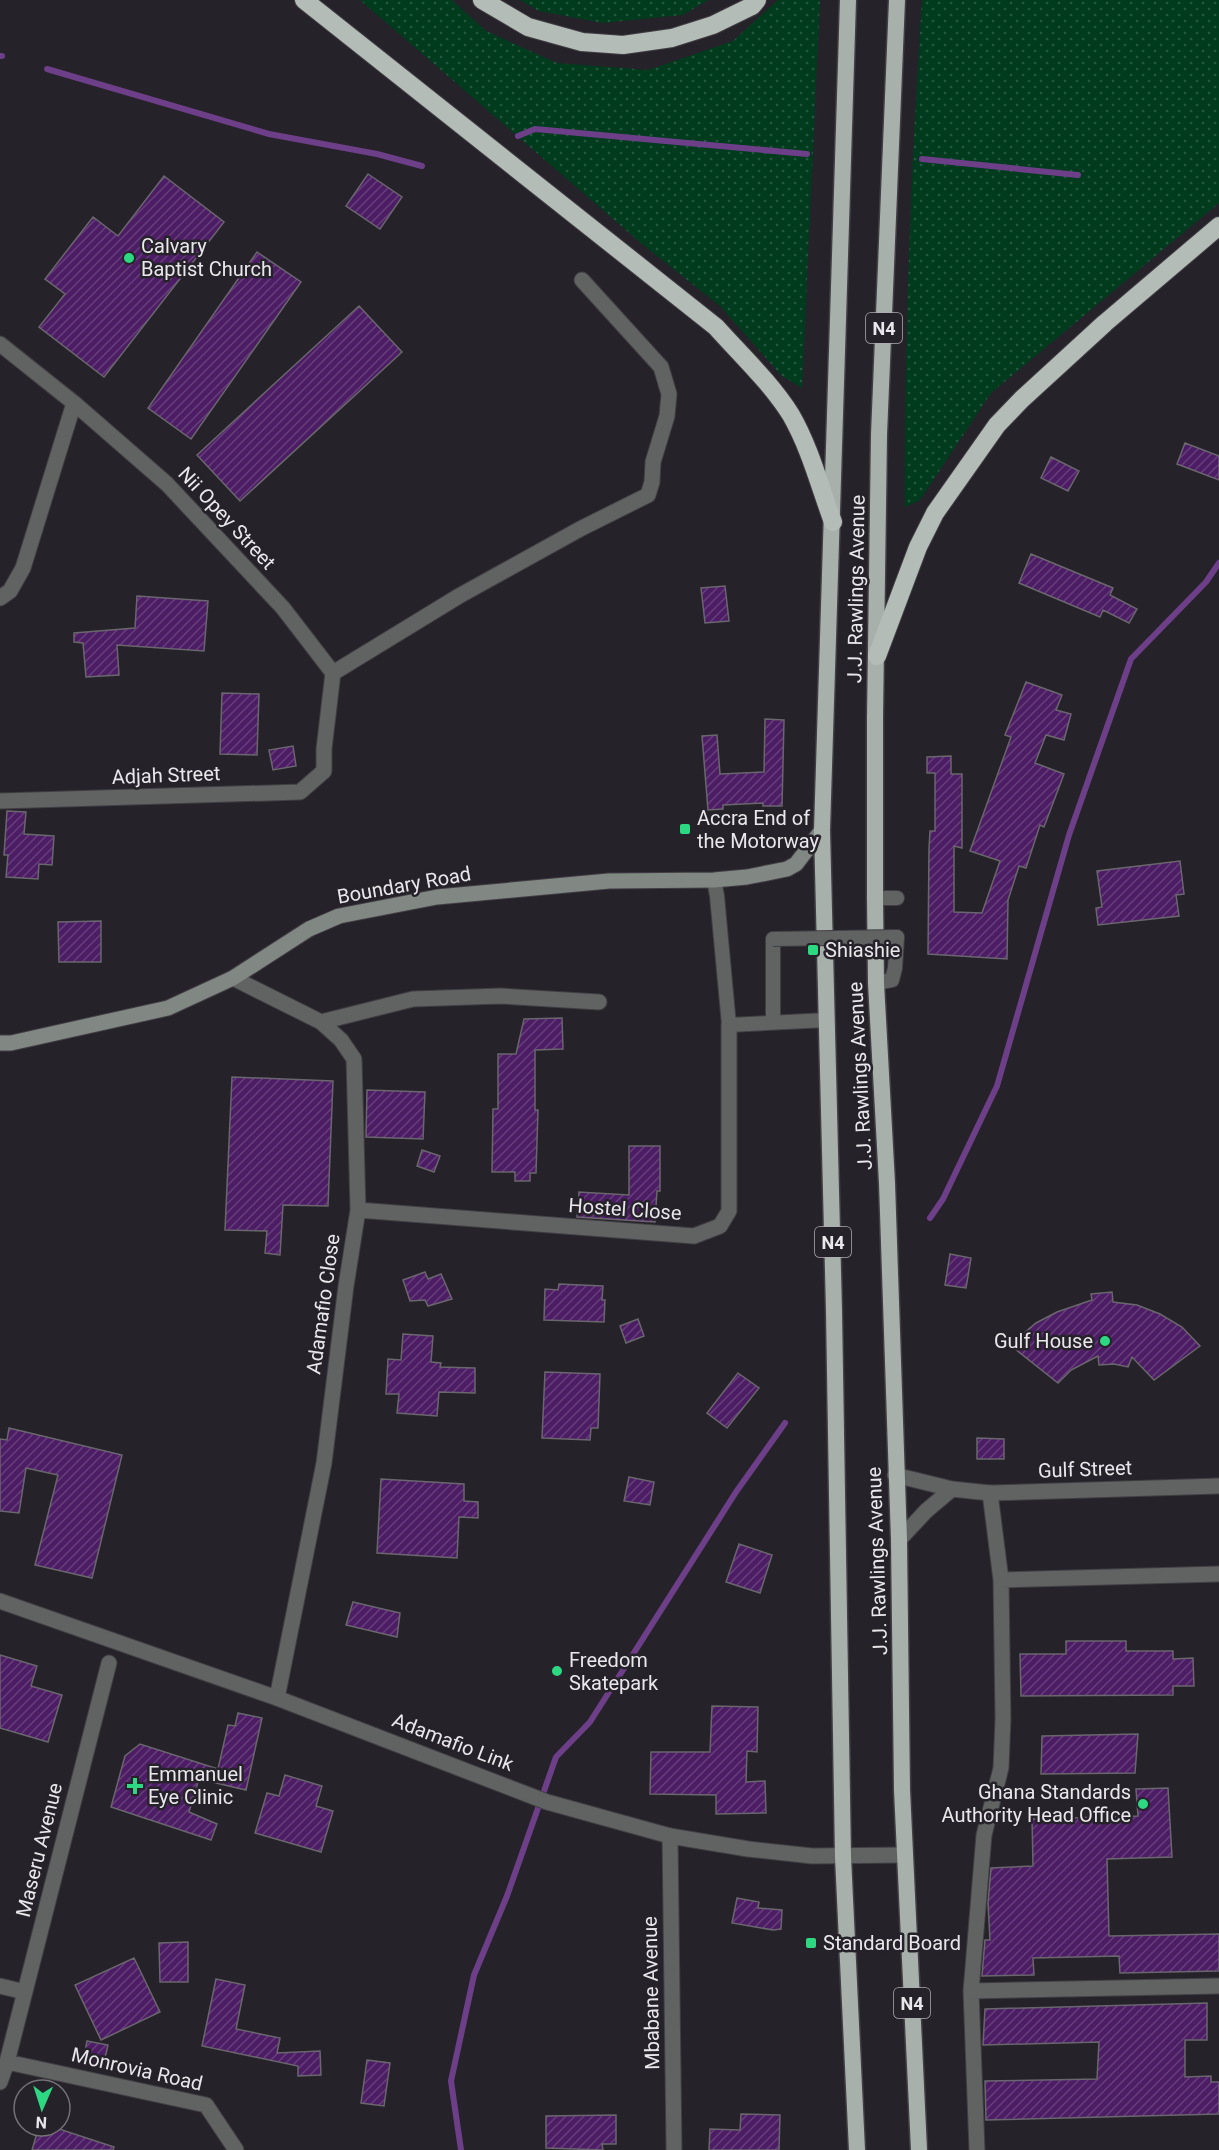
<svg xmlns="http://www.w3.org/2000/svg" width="1219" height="2150" viewBox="0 0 1219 2150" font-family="Roboto,sans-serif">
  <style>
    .grass { fill: url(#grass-dots) }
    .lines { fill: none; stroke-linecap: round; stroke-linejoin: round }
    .stream { stroke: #6e3f89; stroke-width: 6 }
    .building { fill: url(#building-hatch); stroke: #6a666e; stroke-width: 1.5 }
    .pedestrian-casing { stroke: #413e44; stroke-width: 16 }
    .minor-casing { stroke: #413e44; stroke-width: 17 }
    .tertiary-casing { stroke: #413e44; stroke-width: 17 }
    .secondary-casing { stroke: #413e44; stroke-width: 17 }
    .trunk-casing { stroke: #413e44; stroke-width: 19 }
    .motorway-casing { stroke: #413e44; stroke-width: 20 }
    .pedestrian { stroke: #606361; stroke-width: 14 }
    .minor { stroke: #606361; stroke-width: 15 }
    .tertiary { stroke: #606361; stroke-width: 15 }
    .secondary { stroke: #818783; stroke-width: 15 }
    .trunk { stroke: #a7b0aa; stroke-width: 16 }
    .motorway { stroke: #b3bcb6; stroke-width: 18 }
    .pedestrian-bridge-casing { stroke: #413e44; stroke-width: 16; stroke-linecap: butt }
    .pedestrian-bridge { stroke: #606361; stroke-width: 14 }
    .poi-dot { fill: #2ed883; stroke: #262229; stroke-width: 2 }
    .labels { text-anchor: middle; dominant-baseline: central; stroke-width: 5; stroke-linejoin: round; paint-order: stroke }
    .shield { fill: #262229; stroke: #afacb2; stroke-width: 1.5 }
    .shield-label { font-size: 18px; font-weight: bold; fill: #eae7ec }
    .poi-label { font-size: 20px; fill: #eae7ec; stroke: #262229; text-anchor: start }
    .street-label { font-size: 20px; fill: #eae7ec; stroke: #262229 }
  </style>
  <defs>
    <pattern id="grass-dots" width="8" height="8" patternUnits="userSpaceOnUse" patternTransform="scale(1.5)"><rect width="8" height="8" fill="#003b1e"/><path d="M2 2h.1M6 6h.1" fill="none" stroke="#25573f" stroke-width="1.8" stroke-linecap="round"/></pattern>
    <pattern id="building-hatch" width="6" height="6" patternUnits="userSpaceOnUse" patternTransform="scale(1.5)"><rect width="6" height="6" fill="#4c1d64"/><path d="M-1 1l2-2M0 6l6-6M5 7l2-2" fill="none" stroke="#663e7a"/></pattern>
  </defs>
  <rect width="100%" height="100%" fill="#262229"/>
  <!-- grass -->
  <path class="grass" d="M360 0H452L486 31 557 63 648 70 733 41 778 0H820L802 388 782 376 720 306 642 244Z
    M520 0H708L683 15 603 23 539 11Z
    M922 0H1219V203L991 393 920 500 905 507C904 338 911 168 922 0Z"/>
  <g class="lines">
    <!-- stream -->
    <path class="stream" d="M0 56H2
      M47 69 269 134 377 154 422 166
      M518 136 535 129 807 154
      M922 159 1078 175
      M930 1218 943 1199 997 1086 1069 835 1131 659 1206 582 1219 563
      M461 2150 451 2081 474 1975 507 1896 556 1757 590 1722 736 1492 785 1423"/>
  </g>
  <!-- building -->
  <path class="building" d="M368 174 402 197 380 229 346 206Z
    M164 176 224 222 104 377 39 327 65 294 45 279 93 217 118 236Z
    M257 252 301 282 191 439 148 408Z
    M359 306 402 352 240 501 197 455Z
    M1185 443 1219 456V480L1177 464Z
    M1051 457 1079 471 1068 491 1041 478Z
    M1031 554 1113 588 1110 595 1137 609 1129 623 1103 610 1100 617 1019 583Z
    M725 586 729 621 705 623 701 588Z
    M137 596 208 601 204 651 117 645 119 675 86 677 83 643 74 642V633L135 628Z
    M1026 682 1062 695 1056 710 1071 714 1064 740 1046 735 1035 763 1064 774 1044 827 1040 825 1026 868 1019 866 1008 900 1007 959 928 954 929 849 930 831H935V773H927V757L951 756V774H962V848L954 846V912L982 913 1000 861 970 851 1011 737 1005 735Z
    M222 693 259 694 257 755 220 754Z
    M765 719 784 720 782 806H763V803L723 805V809L708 810 702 736 717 735 720 774 764 772Z
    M293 746 296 766 273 770 269 750Z
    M7 811 26 812 24 834 54 836 52 865 39 864 38 879 6 877 8 855H4Z
    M1180 861 1184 894 1176 895 1179 916 1098 925 1096 908 1102 907 1097 871Z
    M101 921V962H59L58 922Z
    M562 1018 563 1049 535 1050V1110H538L536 1173H530V1181H515V1172H492L493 1109H498V1054H516L524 1019Z
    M232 1077 333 1081 328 1206 283 1205 280 1255 265 1253 267 1231 225 1230Z
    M367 1090 425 1092 423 1139 366 1137Z
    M629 1146H660V1191H657L655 1222 577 1217 579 1192 629 1195Z
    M422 1150 440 1156 434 1172 417 1166Z
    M950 1254 971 1258 966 1288 945 1285Z
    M425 1272 428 1279 441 1274 452 1299 428 1306 425 1300 410 1301 403 1280Z
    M559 1284 603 1286 602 1300H605L604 1322 544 1320 545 1289 558 1290Z
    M1112 1292 1113 1302 1137 1305 1160 1314 1182 1327 1200 1346 1154 1380 1132 1357 1128 1367 1114 1364 1099 1365 1098 1356 1071 1370 1058 1383 1010 1345 1036 1323 1057 1312 1092 1300 1091 1294Z
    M638 1319 644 1336 626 1343 620 1326Z
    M403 1334 433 1336 431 1362 441 1363 440 1367 475 1368V1393L439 1392 437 1416 397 1413 399 1394H386L388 1359 401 1360Z
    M545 1372 600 1374 598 1428H591L590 1440 542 1438Z
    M738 1373 759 1388 727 1428 707 1413Z
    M9 1428 122 1455 92 1578 35 1565 58 1475 26 1468 19 1513 0 1511V1439L7 1440Z
    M977 1438 1004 1439V1459H977Z
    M629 1477 654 1482 650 1505 624 1501Z
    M381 1479 464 1484V1501L478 1502V1518L459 1517 457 1558 377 1553Z
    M739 1544 772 1555 760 1593 726 1582Z
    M353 1602 400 1613 397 1637 346 1625Z
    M1066 1641H1126V1651H1173V1659L1193 1658 1194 1686H1173V1695L1021 1696 1020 1654H1066Z
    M0 1655 37 1666 31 1686 62 1695 48 1742 0 1728Z
    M712 1706 758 1707 757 1752 747 1751 746 1782 765 1781 766 1813 716 1814V1795L650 1794 651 1752H710Z
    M238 1713 262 1718 246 1790 199 1779 189 1812 217 1824 211 1840 111 1807 125 1756 140 1744 218 1769 228 1725 235 1726Z
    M1138 1734 1135 1773 1041 1774 1042 1736Z
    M285 1775 322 1786 316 1806 333 1811 321 1852 255 1833 267 1793 279 1796Z
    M1168 1788 1172 1857 1107 1859 1109 1936 1219 1934V1971L1120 1973 1119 1956 1033 1958 1034 1975 982 1976 985 1940H990L988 1903 991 1868 1033 1866 1032 1819 1138 1816 1136 1789Z
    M737 1898 759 1902 758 1908 782 1910 781 1929 773 1930 732 1923Z
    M188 1942V1982H160L159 1943Z
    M134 1958 160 2012 101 2040 75 1985Z
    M216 1979 245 1985 236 2029 280 2038 277 2053 320 2051 321 2075 298 2076V2066L202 2046Z
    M1207 2003V2040H1185V2077L1211 2076V2082H1219V2114L986 2120 985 2081 1097 2079 1099 2042 983 2045 985 2009Z
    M87 2041 108 2045 103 2067 83 2062Z
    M367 2060 390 2063 384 2106 361 2103Z
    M741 2114 780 2115 779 2150H709L710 2129 740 2130Z
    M616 2115V2144H602L603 2150 546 2148V2116Z
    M39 2126H50L114 2147 113 2150H32Z"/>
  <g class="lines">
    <defs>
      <path id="pedestrian" d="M714 880 717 896 729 1025 827 1020
        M875 898H897
        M773 939V1023
        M876 983 892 980 895 968 897 937"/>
      <path id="minor" d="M0 344 74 403 167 484 283 608 333 673 324 749V771L300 792 0 801
        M0 598 10 591 23 568 74 403
        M333 673 459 596 580 529 648 495 652 482 653 462 667 416 669 394 661 367 582 280
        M233 978 321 1022 341 1040 354 1059 358 1210 346 1286 324 1463 277 1698
        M321 1022 413 999 500 996 599 1002
        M358 1210 694 1236 720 1226 729 1211V1025
        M1001 1580 1219 1574
        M670 1836 674 2150
        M0 1986 25 1992
        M971 1991 1219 1986
        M7 2062 206 2105 236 2150
        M0 2082 7 2062 109 1663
        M977 2150 971 1991 984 1835 1001 1768 1003 1719 1001 1580 990 1493"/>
      <path id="tertiary" d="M895 1475 952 1489 990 1493 1219 1486
        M899 1540 926 1511 952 1489
        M0 1601 277 1698 547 1802 670 1836 748 1849 812 1856 905 1855"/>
      <path id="secondary" d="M0 1043H11L168 1008 233 978 309 929 339 916 437 897 609 881 714 880 747 877 787 869 796 864 822 830"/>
      <path id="trunk" d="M848 0 822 830 834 1311 843 1857 857 2150
        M897 0 879 435 875 718V898L876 983 887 1183 899 1540 902 1790 919 2150"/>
      <path id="motorway" d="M304 0 716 327C741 355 771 383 791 415 810 448 820 487 833 522
        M482 0 528 27 582 42 623 45 672 38 713 25 752 6 757 0
        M877 656 918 547 935 513 997 425 1022 399 1105 323 1219 226"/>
    </defs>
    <!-- pedestrian casing -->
    <use href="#pedestrian" class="pedestrian-casing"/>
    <!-- minor casing -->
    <use href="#minor" class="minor-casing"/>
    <!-- tertiary casing -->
    <use href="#tertiary" class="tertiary-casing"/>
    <!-- secondary casing -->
    <use href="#secondary" class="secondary-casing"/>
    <!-- trunk casing -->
    <use href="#trunk" class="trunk-casing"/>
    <!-- motorway casing -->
    <use href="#motorway" class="motorway-casing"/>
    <!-- pedestrian -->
    <use href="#pedestrian" class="pedestrian"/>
    <!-- minor -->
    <use href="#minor" class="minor"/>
    <!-- tertiary -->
    <use href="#tertiary" class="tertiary"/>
    <!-- secondary -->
    <use href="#secondary" class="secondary"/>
    <!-- trunk -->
    <use href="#trunk" class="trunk"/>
    <!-- motorway -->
    <use href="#motorway" class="motorway"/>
    <defs>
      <path id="pedestrian-bridge" d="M773 939 897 937"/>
    </defs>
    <!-- pedestrian-bridge casing -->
    <use href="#pedestrian-bridge" class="pedestrian-bridge-casing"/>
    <!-- pedestrian-bridge -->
    <use href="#pedestrian-bridge" class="pedestrian-bridge"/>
  </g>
  <!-- markers -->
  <g class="poi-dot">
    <circle cx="129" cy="258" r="6"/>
    <rect x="679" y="823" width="12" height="12" rx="3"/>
    <rect x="807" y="944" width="12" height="12" rx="3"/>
    <circle cx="1105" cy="1341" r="6"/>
    <circle cx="557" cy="1671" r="6"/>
    <path d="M132 1777h6v6h6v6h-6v6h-6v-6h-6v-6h6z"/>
    <circle cx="1143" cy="1804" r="6"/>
    <rect x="805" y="1937" width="12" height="12" rx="3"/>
  </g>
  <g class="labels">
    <!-- shield labels -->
    <g class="shield">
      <rect x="866" y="313" width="36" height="30" rx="4.5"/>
      <rect x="815" y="1227" width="36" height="30" rx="4.5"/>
      <rect x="894" y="1988" width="36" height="30" rx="4.5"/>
    </g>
    <g class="shield-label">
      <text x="884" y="328">N4</text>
      <text x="833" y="1242">N4</text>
      <text x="912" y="2003">N4</text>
    </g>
    <!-- poi labels -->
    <g class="poi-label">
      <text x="141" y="246">Calvary<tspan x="141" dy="23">Baptist Church</tspan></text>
      <text x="697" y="818">Accra End of<tspan x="697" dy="23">the Motorway</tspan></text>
      <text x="825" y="950">Shiashie</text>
      <text x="1093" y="1341" text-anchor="end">Gulf House</text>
      <text x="569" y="1660">Freedom<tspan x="569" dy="23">Skatepark</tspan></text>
      <text x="148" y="1774">Emmanuel<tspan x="148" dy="23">Eye Clinic</tspan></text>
      <text x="1131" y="1792" text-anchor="end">Ghana Standards<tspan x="1131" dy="23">Authority Head Office</tspan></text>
      <text x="823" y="1943">Standard Board</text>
    </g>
    <!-- street labels -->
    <g class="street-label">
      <text transform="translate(227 518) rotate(47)">Nii Opey Street</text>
      <text transform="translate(856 589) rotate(-89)">J.J. Rawlings Avenue</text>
      <text transform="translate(166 775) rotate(-2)">Adjah Street</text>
      <text transform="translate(404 885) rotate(-10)">Boundary Road</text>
      <text transform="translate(860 1076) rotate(-93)">J.J. Rawlings Avenue</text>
      <text transform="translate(625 1209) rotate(4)">Hostel Close</text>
      <text transform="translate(323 1304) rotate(-82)">Adamafio Close</text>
      <text transform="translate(1085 1469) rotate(-2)">Gulf Street</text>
      <text transform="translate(877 1561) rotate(-92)">J.J. Rawlings Avenue</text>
      <text transform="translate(453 1742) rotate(21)">Adamafio Link</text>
      <text transform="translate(39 1850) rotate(-76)">Maseru Avenue</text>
      <text transform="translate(651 1993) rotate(-91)">Mbabane Avenue</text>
      <text transform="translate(137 2069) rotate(13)">Monrovia Road</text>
    </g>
  </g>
  <!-- north arrow -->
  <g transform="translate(42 2108) rotate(183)"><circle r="28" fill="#262229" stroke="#747177" stroke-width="1.5"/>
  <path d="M0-4.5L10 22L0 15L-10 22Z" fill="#2ed883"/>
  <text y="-9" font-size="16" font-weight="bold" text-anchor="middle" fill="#eae7ec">N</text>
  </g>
</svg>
